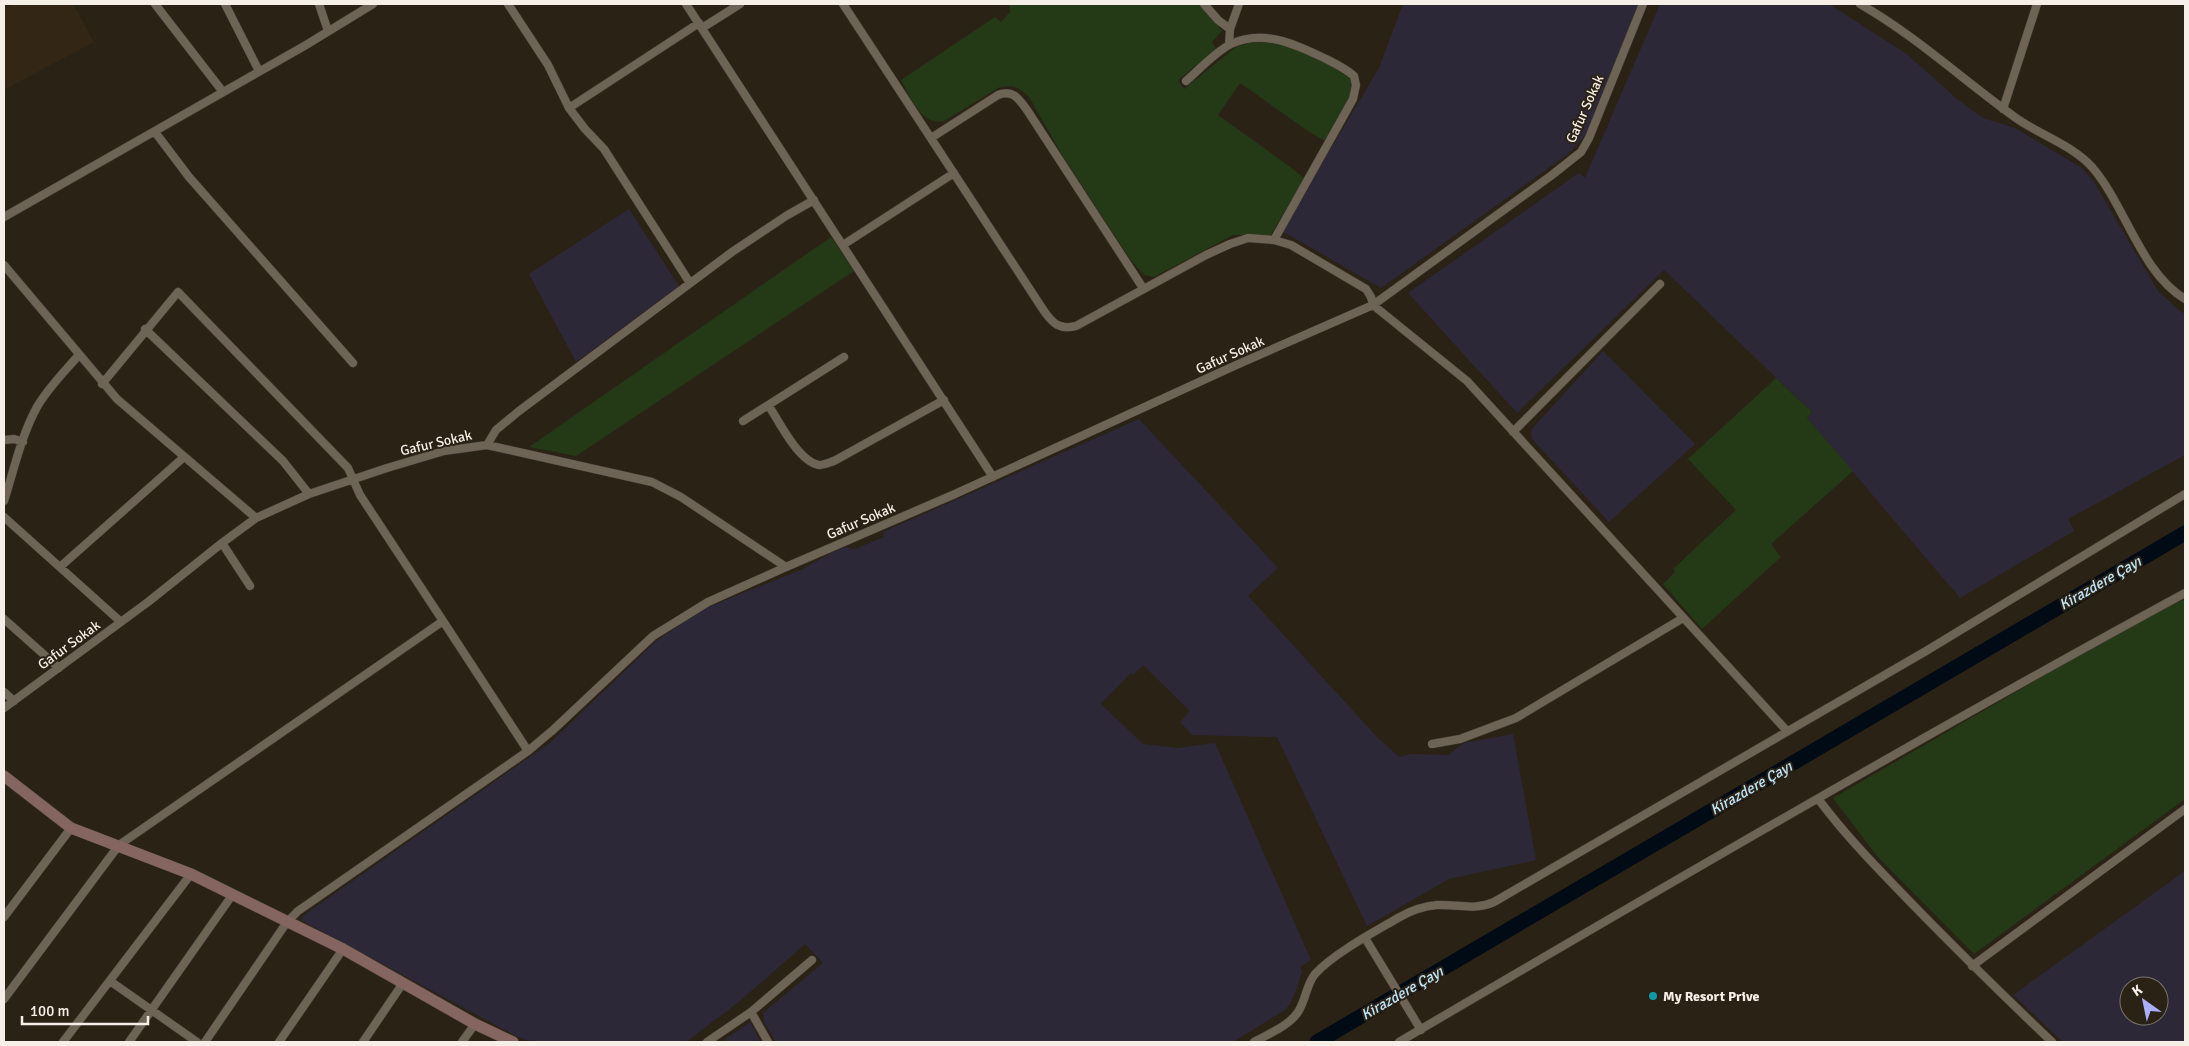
<svg xmlns="http://www.w3.org/2000/svg" width="2189" height="1046" viewBox="0 0 2189 1046" font-family="Signika,sans-serif">
  <style>
    .built { fill: #332614 }
    .industrial { fill: #2d2838; fill-rule: evenodd }
    .green { fill: #243916 }
    .lines { fill: none; stroke-linecap: round; stroke-linejoin: round }
    .river { stroke: #000b15; stroke-width: 15 }
    .street-casing { stroke: #453d34; stroke-width: 9 }
    .secondary-casing { stroke: #453d34; stroke-width: 12 }
    .street { stroke: #6e6456; stroke-width: 8 }
    .secondary { stroke: #84655f; stroke-width: 11 }
    .culture-dot { fill: #0f9aa8; stroke: #2b2216; stroke-width: 2 }
    .labels { text-anchor: middle; dominant-baseline: central; stroke-width: 4; stroke-linejoin: round; paint-order: stroke }
    .street-label { font-size: 14px; fill: #f5efe7; stroke: #2b2216 }
    .poi-label { font-size: 14px; font-weight: bold; fill: #f5efe7; stroke: #2b2216; text-anchor: start }
    .water-label { font-size: 15px; font-style: italic; fill: #bfe5f9; stroke: #2b2216 }
  </style>
  <rect width="100%" height="100%" fill="#2b2216"/>
  <!-- built -->
  <path class="built" d="M15 4H73L94 42 4 90V8Z"/>
  <!-- industrial -->
  <path class="industrial" d="M1403 4H1640L1586 135 1568 154 1381 288 1282 231 1379 68Z
    M1660 4H1829L1908 55 1957 99 1983 118 2015 128 2082 168 2094 182 2158 291 2180 311 2185 314V455L2068 519 2074 531 1960 598 1807 418 1812 412 1664 270 1517 413 1408 293 1579 173 1585 178Z
    M629 209 679 286 576 362 529 274Z
    M1603 351 1695 444 1609 522 1532 439 1531 430Z
    M1139 419 1278 568 1248 596 1377 737 1399 757 1411 754 1448 755 1464 743 1513 734 1536 860 1449 879 1367 926 1277 737 1192 735 1180 722 1190 711 1143 665 1133 675 1131 673 1101 704 1143 744 1178 748 1215 743 1311 960 1300 967 1302 972 1297 988 1290 1004 1285 1010 1233 1042H776L764 1022 763 1013 823 963 805 944 740 1001 686 1042H533L518 1037 301 920 304 915 551 742 655 642 701 610 801 570 835 551 846 547 855 549 884 537 883 532Z
    M2185 871V1041L2183 1042H2063L2013 995ZM2129 986H2159V1016H2129Z
    M750 1022 761 1042H721Z"/>
  <!-- green -->
  <path class="green" d="M1009 4H1200L1222 31 1212 42 1216 49 1178 80 1184 89 1236 47 1252 42H1272L1297 48 1343 69 1352 78 1354 90 1327 142 1308 131 1240 83 1218 115 1285 163 1304 178 1271 235H1233L1154 277 1144 275 1130 259 1061 153 1029 97C1020 87 1012 84 998 88L944 121C922 127 910 96 901 80L995 17 1001 22 1010 12Z
    M831 237 854 271 576 456 529 447Z
    M1776 378 1812 412 1807 418 1853 471 1771 544 1781 557 1702 629 1663 584 1675 572 1673 569 1736 510 1688 459Z
    M2183 600H2185V799L1974 954 1877 856 1833 798 2059 667 2165 608Z"/>
  <g class="lines">
    <!-- river -->
    <path class="river" d="M1317 1042 2185 533"/>
    <defs>
      <path id="street" d="M155 4 223 92
        M225 4 259 71
        M319 4 328 31
        M508 4 548 65 569 108 585 129 604 149 690 283
        M686 4 993 477
        M843 4 1044 311C1053 324 1060 330 1076 326L1206 255 1230 244 1248 238 1274 240 1291 245 1366 289 1371 297 1373 305 1467 381 1787 731
        M1204 4 1218 20 1230 29
        M1860 4C1916 36 1963 80 2016 118 2040 135 2072 145 2092 167 2125 205 2141 273 2185 299
        M702 28 740 4
        M1229 45 1230 29 1239 4
        M1186 81C1200 69 1215 52 1231 44 1263 29 1295 44 1324 58 1334 63 1345 68 1354 76L1356 85 1353 99 1274 240
        M569 108 699 23
        M2003 109 2037 4
        M155 132 189 177 353 363
        M931 138 998 95C1013 89 1019 99 1027 110L1143 288
        M4 217 306 45 373 4
        M843 245 954 173
        M4 265 117 399 256 518
        M145 329 283 461 309 494
        M102 384 178 292 348 468 360 495 443 621
        M769 406C779 422 799 462 819 465 824 465 830 462 834 461L944 400
        M743 421 844 357
        M1513 432 1660 284
        M4 440 14 439 23 442
        M487 445 496 430 519 411 732 252 786 216 814 200
        M4 501C14 470 21 436 37 407 48 388 64 372 78 356
        M4 517 121 622
        M222 543 250 586
        M60 567 184 457
        M4 619 59 668
        M4 692 14 701
        M4 708 148 602 222 543 256 518 309 494 387 468 444 451 487 445 652 482 681 497 786 567 955 494 1234 366 1373 305 1552 175 1581 152 1589 138 1643 4
        M1432 744 1460 739 1516 718 1683 618
        M1819 800C1849 840 1884 875 1919 911 1962 955 2007 999 2052 1042
        M4 917 71 828
        M1365 938 1421 1030
        M1972 966 2185 809
        M110 981 197 1042
        M4 999 119 845 443 621 528 751 553 730 653 636 708 602 786 567
        M751 1012 768 1042
        M63 1042 191 874
        M129 1042 233 894
        M205 1042 287 922 298 911 528 751
        M279 1042 343 949
        M363 1042 403 983
        M462 1042 475 1024
        M707 1042 751 1012 812 960
        M1254 1042C1268 1034 1289 1026 1298 1012 1306 1000 1306 985 1315 974 1333 954 1374 932 1398 918 1410 911 1423 906 1437 905 1458 904 1474 911 1494 902L1926 651 2185 494
        M1399 1042C1660 889 1920 737 2185 593"/>
      <path id="secondary" d="M4 776 71 828 191 874 343 949 475 1024 513 1042"/>
    </defs>
    <!-- street casing -->
    <use href="#street" class="street-casing"/>
    <!-- secondary casing -->
    <use href="#secondary" class="secondary-casing"/>
    <!-- street -->
    <use href="#street" class="street"/>
    <!-- secondary -->
    <use href="#secondary" class="secondary"/>
  </g>
  <!-- markers -->
  <circle class="culture-dot" cx="1653" cy="996" r="5"/>
  <g class="labels">
    <!-- street labels -->
    <g class="street-label">
      <text transform="translate(1585 109) rotate(-66)">Gafur Sokak</text>
      <text transform="translate(1230 355) rotate(-24)">Gafur Sokak</text>
      <text transform="translate(436 443) rotate(-13)">Gafur Sokak</text>
      <text transform="translate(861 521) rotate(-23)">Gafur Sokak</text>
      <text transform="translate(69 645) rotate(-36)">Gafur Sokak</text>
    </g>
    <!-- poi labels -->
    <g class="poi-label">
      <text x="1663" y="996">My Resort Prive</text>
    </g>
    <!-- water labels -->
    <g class="water-label">
      <text transform="translate(2100 583) rotate(-30)">Kirazdere Çayı</text>
      <text transform="translate(1751 788) rotate(-30)">Kirazdere Çayı</text>
      <text transform="translate(1402 993) rotate(-30)">Kirazdere Çayı</text>
    </g>
  </g>
  <!-- border -->
  <rect width="2189" height="1046" fill="none" stroke="#f5efe7" stroke-width="10"/>
  <!-- north arrow -->
  <g transform="translate(2144 1001) rotate(327)"><circle r="24" fill="#2b2216" stroke="#7c746a"/>
  <path d="M0-4L9 19L0 12L-9 19Z" fill="#abaffb"/>
  <text y="-8" font-size="14" font-weight="bold" text-anchor="middle" fill="#f5efe7">K</text>
  </g>
  <!-- scale -->
  <path d="M22 1016v8h126v-8" fill="none" stroke="#f5efe7" stroke-width="2.5"/>
  <text x="30" y="1016" font-size="15" fill="#f5efe7" stroke="#2b2216" stroke-width="4" paint-order="stroke">100 m</text>
</svg>
